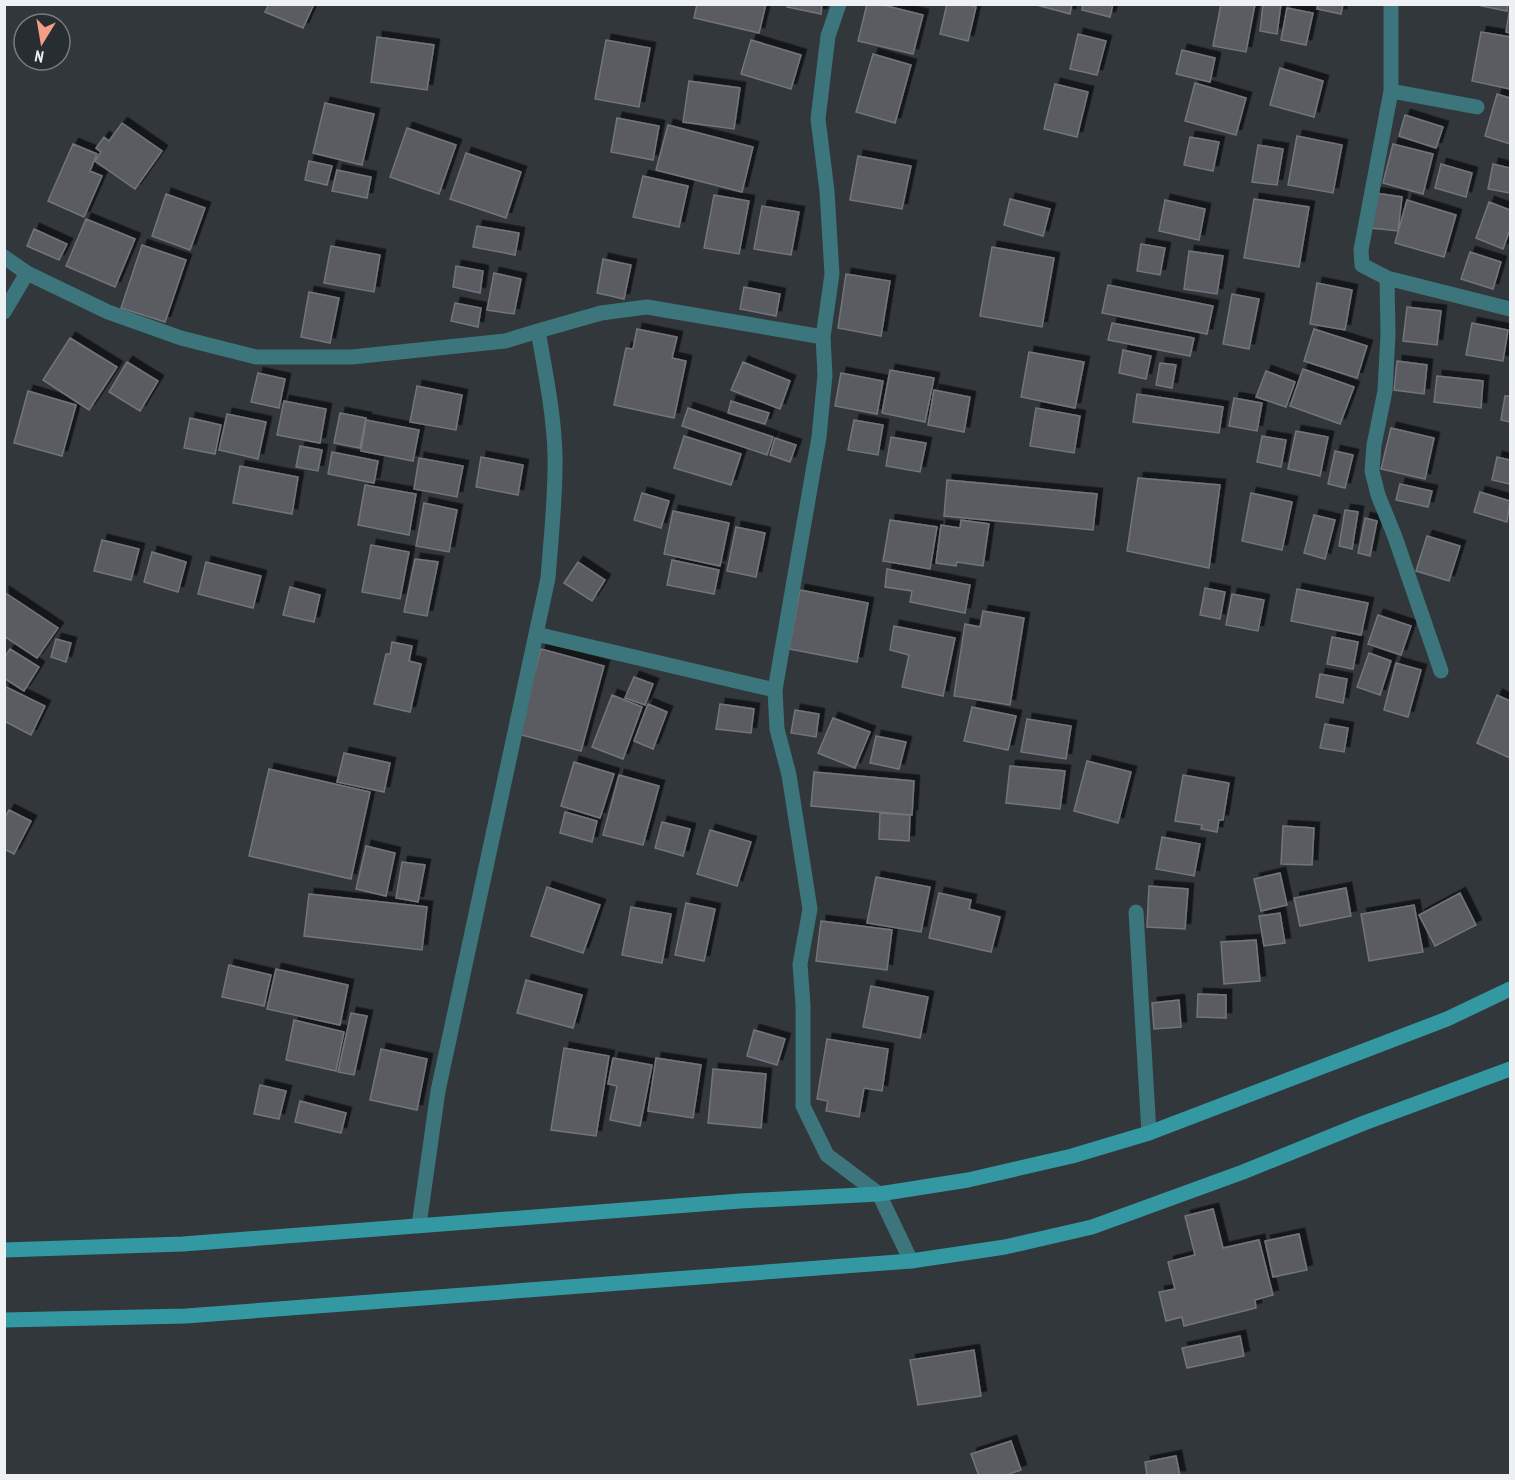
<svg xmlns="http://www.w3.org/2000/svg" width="1515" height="1480" viewBox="0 0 1515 1480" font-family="'PT Sans Narrow',sans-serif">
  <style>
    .building { fill: #5a5c62; stroke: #73757c; stroke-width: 1.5; filter: url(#shadow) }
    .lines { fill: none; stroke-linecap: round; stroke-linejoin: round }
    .minor { stroke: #3c757b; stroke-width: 15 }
    .secondary { stroke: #3398a2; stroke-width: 15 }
  </style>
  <defs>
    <filter id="shadow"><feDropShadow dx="5.5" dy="-5.5" stdDeviation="0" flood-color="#0009"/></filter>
  </defs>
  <rect width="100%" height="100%" fill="#31373a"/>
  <!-- building -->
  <path class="building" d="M269 4H314L303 28 265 12Z
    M697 4H766L759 33 694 18Z
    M788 4H822L821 14 787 7Z
    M867 4H879L923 15 913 54 858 41Z
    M947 4H965L976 7 968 41 940 34Z
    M1033 4H1072L1070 14Z
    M1083 4H1113L1110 17 1082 10Z
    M1221 4H1255L1246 52 1213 46Z
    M1263 4H1281L1277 34 1260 31Z
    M1318 4H1343L1341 14 1317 9Z
    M1481 4H1508L1507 11 1481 6Z
    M1510 7V33L1506 32Z
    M1287 8 1313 13 1306 45 1281 40Z
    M1481 32 1510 37V89L1472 81Z
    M1078 34 1106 41 1097 75 1070 69Z
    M377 37 434 45 427 90 371 82Z
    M606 40 650 48 639 107 595 99Z
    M751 40 801 55 791 89 741 74Z
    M1182 50 1215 58 1210 82 1176 74Z
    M873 54 911 65 895 123 856 112Z
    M1280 68 1323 81 1314 117 1270 105Z
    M689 81 740 88 734 129 683 122Z
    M1195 83 1246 98 1236 135 1185 121Z
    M1055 84 1088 92 1077 137 1044 129Z
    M1497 94 1510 98V144L1485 136Z
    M325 103 374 114 362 165 313 153Z
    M1405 115 1443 127 1436 148 1399 136Z
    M617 118 659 126 653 160 611 152Z
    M122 123 162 151 135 189 95 161 101 152 96 148 104 137 109 141Z
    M668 125 753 147 742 192 656 170Z
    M407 128 456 145 439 194 390 177Z
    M1297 136 1342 145 1333 193 1288 185Z
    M1190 137 1219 142 1213 171 1184 165Z
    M73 144 97 154 90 171 102 176 84 217 48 201Z
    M1393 144 1433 154 1423 194 1383 183Z
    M1258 145 1283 149 1277 185 1252 182Z
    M466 153 521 172 506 218 450 199Z
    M858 156 911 166 902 209 850 200Z
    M309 161 332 166 327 185 305 180Z
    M1441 164 1472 173 1466 197 1435 188Z
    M1493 164 1510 168V193L1488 189Z
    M337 170 371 177 367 198 332 191Z
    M643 176 688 186 679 227 633 217Z
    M1375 193 1402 197 1398 231 1371 228Z
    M166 194 205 208 190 250 152 236Z
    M714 195 749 201 739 254 704 248Z
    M1010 199 1050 209 1043 236 1004 225Z
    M1254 199 1309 207 1299 267 1244 258Z
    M1165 200 1205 209 1199 240 1159 231Z
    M1407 200 1456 215 1444 257 1395 243Z
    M1489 202 1510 210V229L1503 249 1476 238Z
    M762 206 799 212 791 255 754 249Z
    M86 219 135 239 115 287 66 266Z
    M477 226 519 233 515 255 473 247Z
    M34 229 67 244 59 260 27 246Z
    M1141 244 1165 248 1160 275 1137 271Z
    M142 245 186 260 165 322 121 308Z
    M331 246 380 255 374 292 324 283Z
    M992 247 1054 258 1042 327 980 316Z
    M1189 251 1223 256 1217 294 1184 289Z
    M1470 252 1501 262 1493 289 1461 279Z
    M603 259 631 265 624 299 597 293Z
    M456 266 483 271 480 293 453 287Z
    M494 273 521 279 514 314 487 310Z
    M846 274 890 281 881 336 838 328Z
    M1317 283 1352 290 1345 330 1310 324Z
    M1108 285 1213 306 1207 334 1102 313Z
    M744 287 780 294 776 316 740 309Z
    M309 292 339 298 330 343 301 337Z
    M1232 294 1259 299 1249 349 1223 344Z
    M455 303 481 308 478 327 451 321Z
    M1407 307 1441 311 1437 345 1403 341Z
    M1112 323 1194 338 1190 356 1108 340Z
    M1472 323 1508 330 1503 361 1466 355Z
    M637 329 677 337 672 358 686 361 674 418 614 405 626 348 633 349Z
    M1314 329 1367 346 1357 378 1304 361Z
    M70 338 117 367 89 410 43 380Z
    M1123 350 1151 356 1146 379 1119 373Z
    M1029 352 1084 362 1075 408 1021 397Z
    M1397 361 1427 365 1424 394 1394 390Z
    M127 362 158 381 140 411 109 392Z
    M743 362 790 381 780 409 731 390Z
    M1160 363 1176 365 1172 388 1156 385Z
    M1303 369 1354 387 1340 424 1290 406Z
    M890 370 934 378 925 422 882 413Z
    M1266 371 1295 382 1286 407 1256 397Z
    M258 373 285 379 279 408 251 402Z
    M841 373 883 381 877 414 835 406Z
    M1437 376 1483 381 1481 408 1434 402Z
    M417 386 462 395 456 430 410 422Z
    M934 390 970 397 964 432 928 425Z
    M28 391 76 405 62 456 14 443Z
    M1137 394 1223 407 1219 433 1133 422Z
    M1505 396H1510V422L1501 420Z
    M1234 398 1262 403 1257 431 1229 426Z
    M284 401 326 409 320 443 277 435Z
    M731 401 769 413 765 424 728 413Z
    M688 408 773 437 767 455 682 426Z
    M1036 408 1080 416 1074 453 1030 446Z
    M340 413 366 418 360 448 334 443Z
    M227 414 266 422 258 459 219 450Z
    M190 418 221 425 215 454 184 448Z
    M366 420 419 430 413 461 361 451Z
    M854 420 883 425 878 455 848 450Z
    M1391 428 1434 438 1425 479 1381 469Z
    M1296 431 1328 437 1320 476 1288 469Z
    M684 436 741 454 731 485 674 468Z
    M1262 436 1286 440 1281 467 1257 462Z
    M891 437 926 443 920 472 886 466Z
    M775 438 796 445 790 462 770 455Z
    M300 446 322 450 318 471 296 467Z
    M1335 451 1353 455 1345 488 1328 484Z
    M332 452 378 461 374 483 328 474Z
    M481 457 523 465 518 495 476 487Z
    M1497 457 1510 460V484L1492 480Z
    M419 458 463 466 457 497 414 489Z
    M240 466 298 477 292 514 233 503Z
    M1138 478 1220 485 1209 568 1127 551Z
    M947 480 1097 494 1093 530 944 516Z
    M1400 484 1432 491 1428 507 1396 500Z
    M365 485 416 494 409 535 358 525Z
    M1480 492 1510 501 1507 522 1474 512Z
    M642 493 669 501 661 528 634 520Z
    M1251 493 1292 502 1282 550 1242 541Z
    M424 503 457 510 449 552 416 546Z
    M1345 510 1358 512 1352 549 1339 546Z
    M673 511 729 523 720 566 664 554Z
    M1314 515 1335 520 1325 559 1304 553Z
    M1365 518 1377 521 1370 556 1358 553Z
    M890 520 937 527 930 569 883 561Z
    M961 520 989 524 983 566 957 562 956 566 936 563 941 525 960 528Z
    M736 527 765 533 756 577 727 571Z
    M1427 536 1460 546 1449 581 1416 571Z
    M102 540 139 549 131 580 94 571Z
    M371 545 409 552 400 599 362 592Z
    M152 552 186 562 178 592 144 582Z
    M415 559 438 562 427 616 404 612Z
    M672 560 719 570 714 594 667 585Z
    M206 562 261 576 253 608 198 594Z
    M578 562 605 580 592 601 564 583Z
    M887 569 970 585 965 613 910 602 912 591 885 587Z
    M290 587 320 595 314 622 283 615Z
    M1205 588 1225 592 1220 619 1200 615Z
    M1297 589 1368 603 1361 635 1291 621Z
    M800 590 868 603 857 662 789 649Z
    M4 592 58 628 37 658 4 636Z
    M1232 594 1264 600 1258 631 1226 625Z
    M983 611 1024 618 1010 705 954 696 965 624 980 627Z
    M1378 615 1411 626 1401 655 1368 644Z
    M894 626 955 638 943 696 902 687 909 655 890 650Z
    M1332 637 1358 642 1353 669 1327 664Z
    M56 639 71 643 66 662 51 657Z
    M392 642 412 646 409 661 421 664 410 712 374 704 386 654H390Z
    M10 649 39 667 24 691 4 678V658Z
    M541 649 604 666 581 751 518 734Z
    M1369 653 1391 661 1380 695 1357 687Z
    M1396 663 1421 670 1408 717 1384 710Z
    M1320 674 1347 679 1343 703 1316 697Z
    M634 677 653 684 645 705 625 698Z
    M4 686 45 706 31 735 4 721Z
    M612 695 642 707 623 759 592 747Z
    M1497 695 1510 701V758L1477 743Z
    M648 704 667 712 653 749 634 741Z
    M720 704 754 709 751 733 716 729Z
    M972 707 1016 716 1008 750 964 741Z
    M795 710 819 714 816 737 791 733Z
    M833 718 870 732 855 768 818 753Z
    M1027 719 1071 726 1066 759 1021 752Z
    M1325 724 1348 728 1344 752 1320 748Z
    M876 736 906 742 899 769 870 763Z
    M344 753 390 763 384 792 337 782Z
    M1087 761 1131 772 1118 823 1074 811Z
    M574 762 614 774 600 818 561 806Z
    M1010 766 1065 771 1060 809 1006 803Z
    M269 769 370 792 351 879 249 856Z
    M814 772 914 781 912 815 811 806Z
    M619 775 659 786 643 845 603 835Z
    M1183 775 1229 783 1223 820H1219L1217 832 1201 829 1202 825 1175 821Z
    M9 810 31 821 14 854 4 849V819Z
    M565 812 597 821 592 842 560 833Z
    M880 813 910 815 909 841 879 839Z
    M662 822 690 829 683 856 655 848Z
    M1283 826 1314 828 1312 865 1281 864Z
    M710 830 751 842 737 886 697 874Z
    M1162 837 1200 844 1194 876 1156 869Z
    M366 846 395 853 386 896 356 889Z
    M402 862 425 865 418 902 396 898Z
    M1280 873 1287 905 1261 911 1254 879Z
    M876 877 930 887 921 932 867 923Z
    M1149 886 1188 889 1185 929 1147 927Z
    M547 887 600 905 583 953 531 936Z
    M1346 888 1351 916 1300 926 1294 898Z
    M939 893 971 900 969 909 1000 917 991 952 929 938Z
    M1460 893 1476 925 1435 946 1419 915Z
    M309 894 427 907 422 950 304 936Z
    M686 903 715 909 704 961 675 955Z
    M1414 905 1423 952 1369 961 1361 914Z
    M631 907 671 914 662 963 622 955Z
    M1280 913 1285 943 1264 946 1259 916Z
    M821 921 892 930 887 970 816 961Z
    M1256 940 1260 981 1224 984 1221 942Z
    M229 965 271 975 264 1006 222 997Z
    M276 969 348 985 340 1025 267 1009Z
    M526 980 582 995 573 1028 517 1013Z
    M871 986 928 997 920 1038 863 1027Z
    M1198 994 1226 995V1018L1197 1017Z
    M1179 1000 1181 1027 1154 1029 1152 1003Z
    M351 1013 367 1016 354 1075 338 1072Z
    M294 1020 344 1032 336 1071 286 1060Z
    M754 1030 785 1039 777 1065 747 1056Z
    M827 1039 888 1049 882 1091 864 1088 859 1117 826 1111 828 1101 817 1099Z
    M564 1048 609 1056 596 1136 551 1130Z
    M381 1049 427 1059 417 1110 370 1100Z
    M613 1058 652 1065 640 1126 610 1120 617 1086 608 1084Z
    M656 1058 701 1065 693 1118 648 1111Z
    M713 1069 766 1074 761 1128 708 1123Z
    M260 1085 286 1091 279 1119 254 1114Z
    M300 1101 346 1113 341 1133 295 1122Z
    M1213 1209 1223 1248 1259 1240 1273 1295 1255 1300 1256 1308 1184 1326 1182 1317 1166 1321 1159 1292 1175 1289 1168 1262 1195 1255 1185 1216Z
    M1299 1234 1307 1270 1273 1277 1265 1241Z
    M1240 1336 1244 1356 1187 1368 1182 1348Z
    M974 1350 981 1396 918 1405 910 1360Z
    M1011 1441 1021 1470 1004 1476H979L971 1454Z
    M1176 1456 1180 1476H1147L1145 1462Z"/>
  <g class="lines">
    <!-- minor -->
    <path class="minor" d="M839 4 828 36 818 119 827 191 832 274 823 337 825 375 819 437 775 690 777 729 789 775 810 909 800 964 803 1005V1106L827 1155 879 1194 911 1261
      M1391 4V91L1361 250 1362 265 1387 278 1510 309
      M1391 91 1477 107
      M4 257 27 273 108 312 181 338 256 357H352L505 341 538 331C545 370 554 415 555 454 556 495 551 537 548 578L438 1091 419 1225
      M1387 278 1388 334 1385 391 1374 445 1372 471 1378 495 1395 537 1441 671
      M4 312 27 273
      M538 331 601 313 647 307 823 337
      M536 634 775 690
      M1136 912 1149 1133"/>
    <!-- secondary -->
    <path class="secondary" d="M4 1250 183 1244 740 1201 879 1194 968 1180 1072 1156 1149 1133 1447 1019 1510 989
      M4 1320 186 1316 911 1261 1005 1247 1092 1227 1243 1172 1364 1123 1510 1069"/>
  </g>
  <!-- border -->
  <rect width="1515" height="1480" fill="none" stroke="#eef1f4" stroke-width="12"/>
  <!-- north arrow -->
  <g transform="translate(42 42) rotate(191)"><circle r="28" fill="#272d30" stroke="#777b7e" stroke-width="1.5"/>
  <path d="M0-4.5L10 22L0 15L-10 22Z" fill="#f39f84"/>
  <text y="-9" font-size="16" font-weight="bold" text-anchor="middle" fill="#eef1f4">N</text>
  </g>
</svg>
